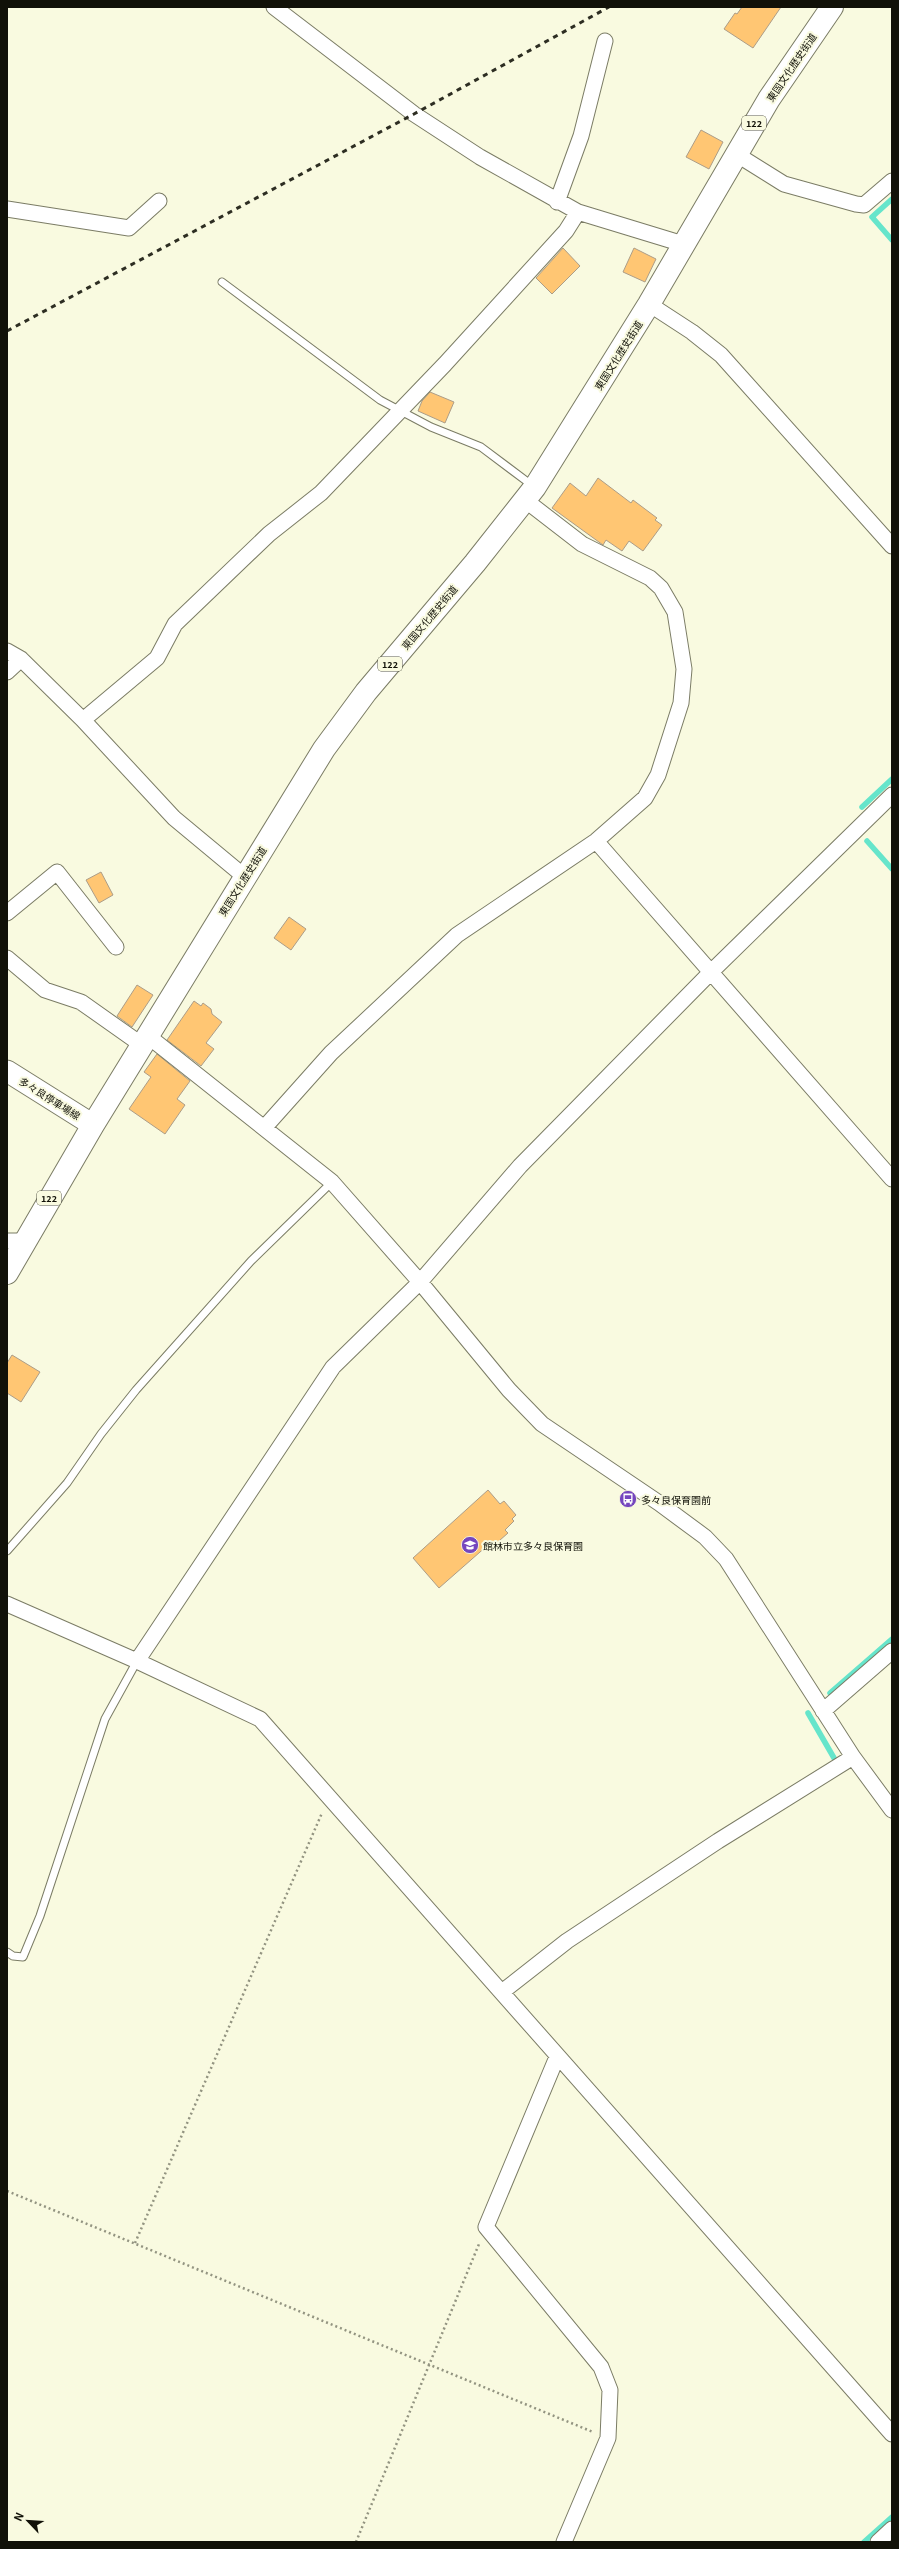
<svg xmlns="http://www.w3.org/2000/svg" width="899" height="2549" viewBox="0 0 899 2549" font-family="Georgia,'Noto Sans JP',serif">
  <style>
    .lines { fill: none; stroke-linecap: round; stroke-linejoin: round }
    .stream { stroke: #66e5cb; stroke-width: 5.5 }
    .building { fill: #ffc673; stroke: #ac9d88 }
    .service-casing { stroke: #7b7c65; stroke-width: 9 }
    .minor-casing { stroke: #7b7c65; stroke-width: 17 }
    .secondary-casing { stroke: #7b7c65; stroke-width: 23 }
    .trunk-casing { stroke: #7b7c65; stroke-width: 24 }
    .path { stroke: #939481; stroke-width: 2.5; stroke-dasharray: 2 3; stroke-linecap: butt }
    .service { stroke: #fff; stroke-width: 7 }
    .minor { stroke: #fff; stroke-width: 15 }
    .secondary { stroke: #fff; stroke-width: 21 }
    .trunk { stroke: #fff; stroke-width: 22 }
    .rail { stroke: #2d2d22; stroke-width: 3; stroke-dasharray: 5 5; stroke-linecap: butt }
    .labels { text-anchor: middle; dominant-baseline: central; stroke-width: 4; stroke-linejoin: round; paint-order: stroke }
    .shield { fill: #f9fae0; stroke: #575749; stroke-width: 1 }
    .shield-label { font-size: 9px; font-weight: bold; fill: #111108 }
    .street-label { font-size: 10px; fill: #111108; stroke: #f9fae0 }
    .poi-label { font-size: 10px; fill: #111108; stroke: #f9fae0; text-anchor: start }
  </style>
  <rect width="100%" height="100%" fill="#f9fae0"/>
  <g class="lines">
    <!-- stream -->
    <path class="stream" d="M892 199 872 217 892 240
      M862 807 892 779
      M867 841 892 869
      M830 1693 892 1639
      M808 1713 834 1758
      M864 2542 892 2517"/>
  </g>
  <!-- building -->
  <path class="building" d="M742 7H781L753 48 724 29 735 13 737 14Z
    M701 130 723 142 709 169 686 157Z
    M563 248 580 266 552 294 536 278Z
    M634 248 656 259 645 282 623 272Z
    M430 392 454 402 445 423 418 411 422 401Z
    M598 478 631 503 633 500 657 518 655 520 662 525 643 551 629 541 622 551 606 540 603 545 552 508 570 483 586 496Z
    M101 872 113 895 99 903 86 880Z
    M289 917 306 929 291 950 274 938Z
    M137 985 153 995 132 1027 117 1016Z
    M194 1001 201 1006 203 1003 211 1009 212 1014 222 1022 206 1043 214 1049 201 1066 167 1040Z
    M157 1054 190 1081 177 1099 185 1105 165 1134 129 1109 151 1077 144 1072Z
    M12 1355 40 1372 21 1402 7 1393V1363Z
    M488 1490 500 1504 504 1501 516 1515 512 1519 514 1521 505 1530 508 1533 491 1548 488 1545 439 1588 413 1558Z"/>
  <g class="lines">
    <defs>
      <path id="service" d="M222 282 380 400 431 427 481 447 533 486
        M7 1551 67 1483 101 1434 136 1390 251 1261 332 1182
        M7 1952 13 1956 23 1957 40 1916 105 1719 137 1661"/>
      <path id="minor" d="M274 7 414 114 480 157 578 212 683 244
        M736 154 784 184 856 204 864 205 892 181
        M557 202 581 136 605 41
        M7 209 129 228 159 201
        M649 304 692 332 721 355 892 546
        M7 651 21 659 83 720 174 818 245 877
        M7 672 21 659
        M83 720 157 658 175 624 269 534 321 493 445 364 566 231 578 212
        M596 841 892 1179
        M7 913 57 872 116 947
        M7 958 45 990 81 1002 142 1045
        M148 1036 332 1182 420 1282 509 1390 542 1424 659 1503 705 1537 726 1559 853 1757 892 1810
        M264 1128 331 1053 457 935 596 841 645 798 658 775 681 703 684 669 675 612 661 588 650 578 582 544 525 500
        M7 1241H23
        M7 1604 137 1661 260 1719 892 2434
        M137 1661 333 1367 420 1282 520 1166 711 972 892 795
        M823 1711 892 1651
        M502 1992 567 1941 718 1841 853 1757
        M557 2057 486 2227 601 2367 610 2390 608 2438 564 2542
        M878 2542 892 2529"/>
      <path id="secondary" d="M7 1071 93 1125"/>
      <path id="trunk" d="M7 1273 93 1125 324 749 366 692 475 563 535 487 649 304 769 99 832 7"/>
    </defs>
    <!-- service casing -->
    <use href="#service" class="service-casing"/>
    <!-- minor casing -->
    <use href="#minor" class="minor-casing"/>
    <!-- secondary casing -->
    <use href="#secondary" class="secondary-casing"/>
    <!-- trunk casing -->
    <use href="#trunk" class="trunk-casing"/>
    <!-- path -->
    <path class="path" d="M7 2191 593 2432
      M135 2243 322 1813
      M356 2542 479 2244"/>
    <!-- service -->
    <use href="#service" class="service"/>
    <!-- minor -->
    <use href="#minor" class="minor"/>
    <!-- secondary -->
    <use href="#secondary" class="secondary"/>
    <!-- trunk -->
    <use href="#trunk" class="trunk"/>
    <!-- rail -->
    <path class="rail" d="M7 331 414 114 609 7"/>
  </g>
  <!-- icons -->
  <defs>
    <symbol id="bus-disc" viewBox="-11 -11 22 22"><circle r="9.5" fill="#7546be" stroke="#f9fae0"/><path d="M-5-6H5V4H4V6H2V4H-2V6H-4V4H-5ZM-3.5-4V0h7V-4ZM-3.5 1.2v1.5H-2V1.2ZM2 1.2v1.5H3.5V1.2Z" fill="#fff"/></symbol>
    <symbol id="school-disc" viewBox="-11 -11 22 22"><circle r="9.5" fill="#7546be" stroke="#f9fae0"/><path d="M0-5L7-2L0 1L-7-2ZM-4 1L0 2.5L4 1V4Q0 6-4 4Z" fill="#fff"/></symbol>
  </defs>
  <g fill-rule="evenodd">
    <use href="#bus-disc" x="618" y="1489" width="20" height="20"/>
    <use href="#school-disc" x="460" y="1535" width="20" height="20"/>
  </g>
  <g class="labels">
    <!-- shield labels -->
    <g class="shield">
      <rect x="742" y="116" width="24" height="14" rx="3"/>
      <rect x="378" y="657" width="24" height="14" rx="3"/>
      <rect x="37" y="1191" width="24" height="14" rx="3"/>
    </g>
    <g class="shield-label">
      <text x="754" y="123">122</text>
      <text x="390" y="664">122</text>
      <text x="49" y="1198">122</text>
    </g>
    <!-- street labels -->
    <g class="street-label">
      <text transform="translate(791 67) rotate(-56)">東国文化歴史街道</text>
      <text transform="translate(618 355) rotate(-58)">東国文化歴史街道</text>
      <text transform="translate(429 617) rotate(-50)">東国文化歴史街道</text>
      <text transform="translate(242 881) rotate(-58)">東国文化歴史街道</text>
      <text transform="translate(50 1098) rotate(32)">多々良停車場線</text>
    </g>
    <!-- poi labels -->
    <g class="poi-label">
      <text x="641" y="1499">多々良保育園前</text>
      <text x="483" y="1545">館林市立多々良保育園</text>
    </g>
  </g>
  <!-- border -->
  <rect width="899" height="2549" fill="none" stroke="#111108" stroke-width="16"/>
  <!-- north arrow -->
  <g transform="translate(28 2521) rotate(295)" stroke="#f9fae0" stroke-width="3" paint-order="stroke">
  <path d="M0-3L7 15L0 10L-7 15Z" fill="#111108"/>
  <text y="-6" font-size="11" font-weight="bold" text-anchor="middle" fill="#111108">N</text>
  </g>
</svg>
